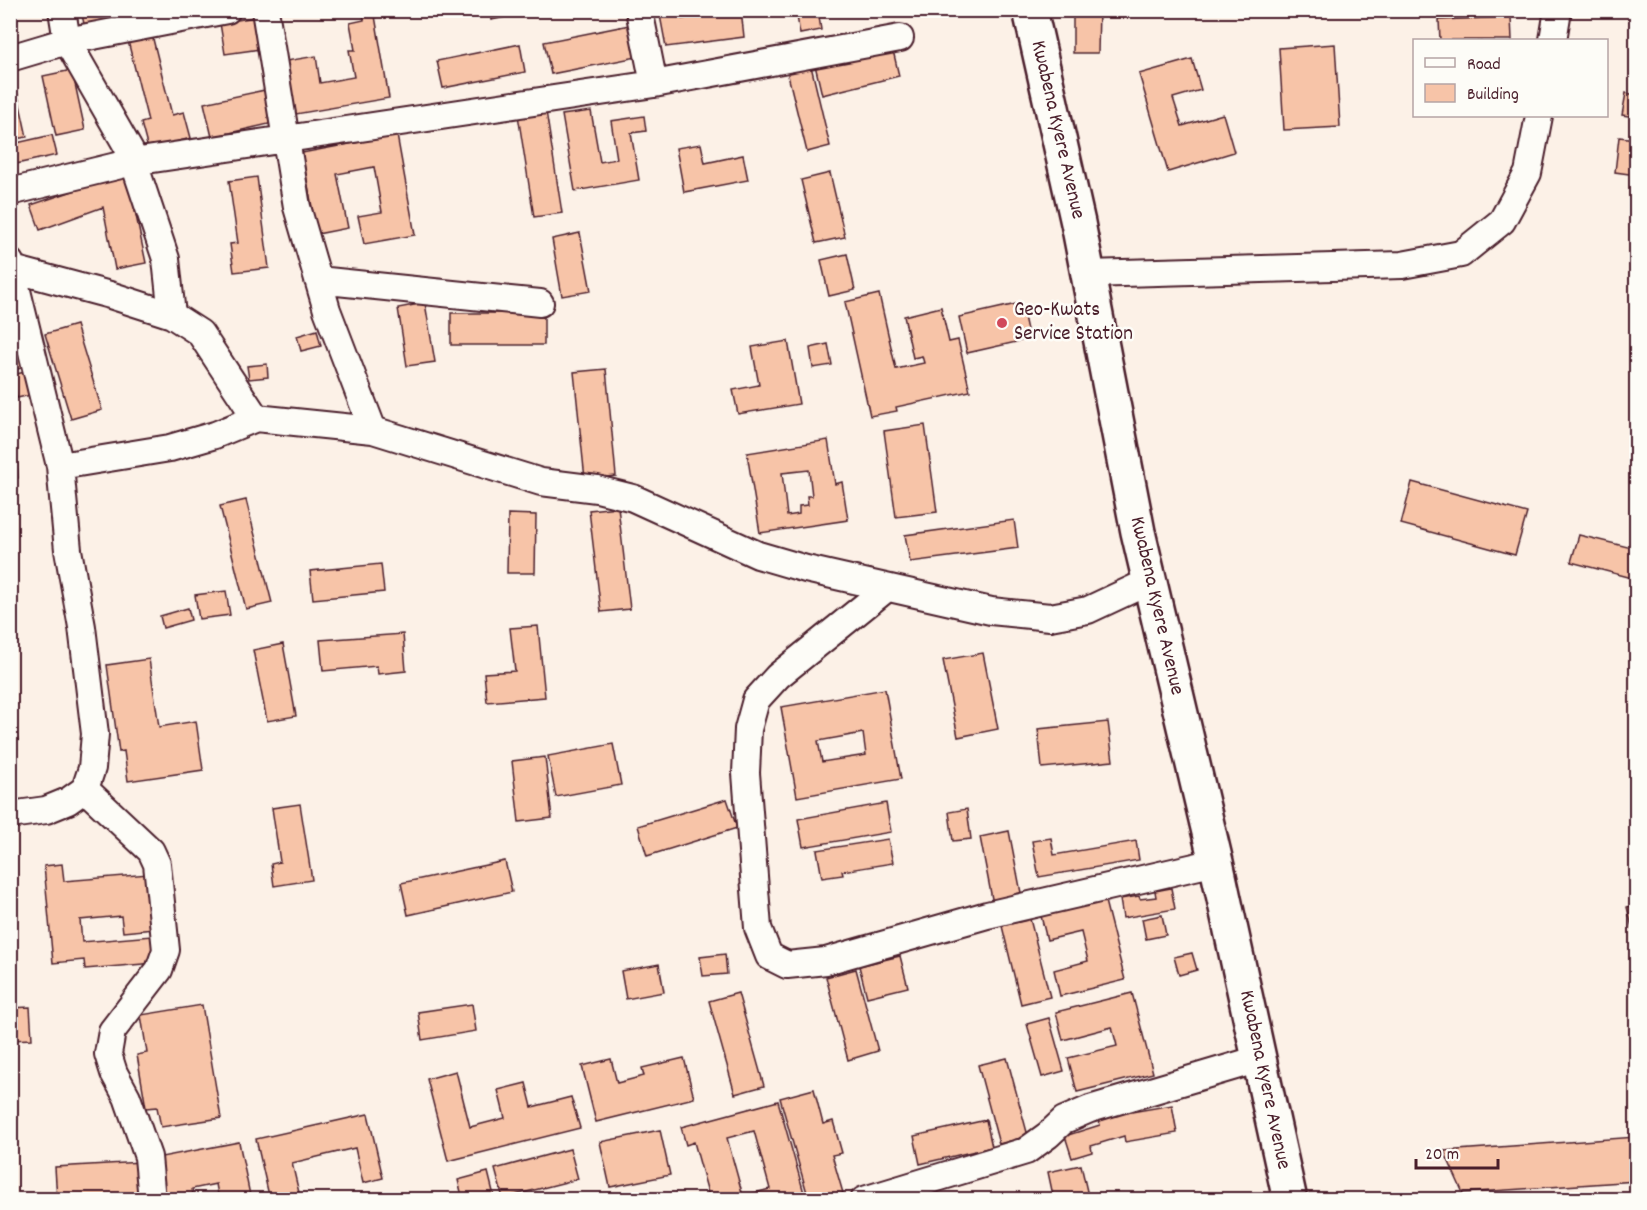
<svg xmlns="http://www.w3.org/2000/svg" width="1647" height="1210" viewBox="0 0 1647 1210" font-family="Dekko,sans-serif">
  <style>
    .building { fill: #f7c4a8; stroke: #4a1f2b; stroke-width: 1.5; fill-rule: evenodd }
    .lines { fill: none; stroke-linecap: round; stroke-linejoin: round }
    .minor-casing { stroke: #4a1f2b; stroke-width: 30 }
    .secondary-casing { stroke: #4a1f2b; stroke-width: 38 }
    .minor { stroke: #fdfcf7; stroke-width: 26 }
    .secondary { stroke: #fdfcf7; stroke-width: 33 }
    .poi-dot { fill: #d1495b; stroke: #fdfcf7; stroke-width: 2 }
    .labels { text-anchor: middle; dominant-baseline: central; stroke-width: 5; stroke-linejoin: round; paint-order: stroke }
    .street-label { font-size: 21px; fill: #4a1f2b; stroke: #fdfcf7 }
    .poi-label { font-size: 21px; fill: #4a1f2b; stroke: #fdfcf7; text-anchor: start }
  </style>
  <rect width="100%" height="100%" fill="#fcf1e7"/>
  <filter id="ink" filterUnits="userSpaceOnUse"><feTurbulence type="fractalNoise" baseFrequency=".0167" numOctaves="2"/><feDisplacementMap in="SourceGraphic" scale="12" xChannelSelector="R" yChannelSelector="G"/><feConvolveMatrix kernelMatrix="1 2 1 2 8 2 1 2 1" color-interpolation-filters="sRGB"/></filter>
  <g filter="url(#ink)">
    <!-- building -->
    <path class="building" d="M81 10H113L114 19 84 24Z
      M362 10H374L389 98 296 114 286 61 316 56 320 83 354 77 349 50H355L350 23 364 20Z
      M489 10H516V15L491 20Z
      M659 10H681L682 19 710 15 709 10H741L744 37 666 47Z
      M796 10H818L821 30 800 34Z
      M1073 10H1099L1098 53H1073Z
      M255 17 260 49 225 54 220 23Z
      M1511 17 1512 40H1440L1439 20Z
      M630 25 637 57 551 74 544 42Z
      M152 35 172 115 184 112 191 138 148 149 141 123 148 121 128 41Z
      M520 44 525 72 443 88 437 61Z
      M1335 44 1340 127 1284 130 1279 48Z
      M892 46 899 76 822 95 815 65Z
      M1192 59 1201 90 1173 98 1182 126 1223 114 1234 152 1168 172 1139 74Z
      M811 66 830 146 807 152 787 71Z
      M72 70 85 130 56 136 43 76Z
      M15 82 27 137 10 140V83Z
      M265 90 273 123 212 137 204 103Z
      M1626 93 1636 95V117L1622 115Z
      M546 111 562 213 534 217 518 115Z
      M591 111 600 162 617 159 611 121 644 116 646 131 631 133 639 180 575 191 562 115Z
      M52 135 57 155 16 164 12 144Z
      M397 135 415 235 364 244 358 216 382 212 374 167 337 174 348 228 317 234 302 153Z
      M1619 137 1636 139V175L1615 172Z
      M701 144 705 163 743 155 748 180 684 192 676 148Z
      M127 173 146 263 115 269 103 207 40 230 31 205Z
      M830 173 845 237 816 243 801 180Z
      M257 177 269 268 234 272 230 244 238 243 229 181Z
      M580 233 591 291 562 296 552 239Z
      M847 254 855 290 829 296 821 260Z
      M879 294 896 369 924 363 922 356 913 358 904 316 941 307 949 342 958 340 970 391 896 407 897 411 870 416 845 302Z
      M425 303 435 362 407 366 398 308Z
      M1021 303 1029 339 967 353 959 317Z
      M451 313H544V345H451Z
      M76 325 102 410 71 419 45 334Z
      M317 330 321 346 301 351 297 336Z
      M18 339 25 367 10 371V340Z
      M788 341 799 404 738 414 733 390 759 385 752 347Z
      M828 344 832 365 813 368 810 348Z
      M267 364 268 377 249 379 247 366Z
      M606 369 616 476 585 479 574 372Z
      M25 372 31 395 17 398 12 375Z
      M925 425 937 512 896 517 884 431Z
      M828 440 835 484 842 482 848 520 760 533 747 453ZM809 470 812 496H807L808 505 799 506V514L787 516 782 473Z
      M10 458H17L18 478H10Z
      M1412 482 1527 513 1515 555 1401 524Z
      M246 500 272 603 246 609 220 506Z
      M618 507 630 609 601 612 589 510Z
      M508 514 536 515 535 573H507Z
      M1014 520 1018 548 910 562 905 535Z
      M1579 535 1636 549V579L1571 562Z
      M381 564 384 592 313 599 310 571Z
      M226 591 230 615 199 619 195 595Z
      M188 608 191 620 163 628 160 616Z
      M538 626 545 697 487 702 484 673 515 671 510 628Z
      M403 634 406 671 378 674 377 666 323 671 320 640Z
      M283 644 296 716 267 721 253 650Z
      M983 653 998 729 958 737 943 660Z
      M149 659 159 727 196 721 203 770 128 781 124 751 119 752 107 665Z
      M885 689 901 779 797 797 781 707ZM863 733 866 755 822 762 818 741Z
      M10 703 18 741 10 742Z
      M1108 722 1113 761 1042 768 1038 729Z
      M613 744 621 785 556 797 548 756Z
      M545 757 552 818 519 822 512 761Z
      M727 799 737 828 647 856 638 826Z
      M886 803 891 832 803 847 798 819Z
      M300 804 312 880 274 886 271 864 280 862 272 808Z
      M967 809 971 839 953 841 949 812Z
      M1009 831 1022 898 993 904 980 837Z
      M1051 838 1054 855 1136 841 1139 860 1039 877 1032 841Z
      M888 839 893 863 842 871 843 875 822 878 817 850Z
      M505 861 512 892 408 915 401 883Z
      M62 864 64 881 149 874 154 929 123 932 121 916 80 920 82 942 152 936 155 963 85 969 84 960 53 963 44 866Z
      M1171 888 1175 909 1123 918 1120 899 1139 896 1140 899 1156 897 1155 891Z
      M1105 901 1125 980 1060 996 1054 970 1088 961 1081 932 1047 940 1041 916Z
      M1636 905V943L1627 907Z
      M1162 915 1166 935 1146 939 1142 919Z
      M1030 919 1050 997 1021 1004 1002 926Z
      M1192 953 1197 970 1179 975 1174 957Z
      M725 954 727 974 703 976 700 957Z
      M900 956 908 987 867 997 859 966Z
      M659 964 664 992 626 999 621 971Z
      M856 969 878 1051 848 1060 826 977Z
      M738 993 764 1086 735 1094 709 1001Z
      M1132 993 1153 1073 1077 1092 1068 1058 1117 1046 1112 1027 1063 1040 1056 1012Z
      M472 1004 476 1031 422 1040 418 1012Z
      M202 1005 221 1118 161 1127 157 1107 146 1108 137 1055 147 1053 141 1015Z
      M30 1007 32 1039 10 1040V1008Z
      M1049 1018 1064 1071 1042 1077 1027 1024Z
      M684 1058 694 1098 596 1122 582 1066 611 1059 617 1083 644 1076 642 1068Z
      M1007 1058 1028 1136 999 1144 978 1065Z
      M456 1071 470 1127 505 1118 498 1090 526 1083 532 1107 571 1097 580 1128 448 1161 427 1079Z
      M814 1089 823 1124 833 1121 842 1153 832 1155 843 1193 819 1200H809L780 1098Z
      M778 1101 806 1200H710L694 1142 686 1145 681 1127ZM754 1131 770 1189 743 1196 727 1138Z
      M1172 1105 1177 1133 1125 1142 1124 1136 1091 1146 1092 1152 1072 1158 1065 1136 1100 1125 1099 1121 1120 1114Z
      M368 1114 383 1178 363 1183 355 1148 292 1163 300 1197 288 1200H270L256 1139Z
      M986 1120 992 1147 920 1164 914 1136Z
      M660 1130 670 1175 610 1187 600 1142Z
      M1636 1137V1181L1463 1193 1444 1151Z
      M239 1142 251 1200H219L216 1184 192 1189 194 1200H164L156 1158Z
      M570 1149 578 1179 503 1198 495 1169Z
      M142 1162 145 1199 57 1200 55 1167Z
      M1081 1165 1089 1200H1054L1048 1172Z
      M488 1172 495 1200H463L458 1180Z"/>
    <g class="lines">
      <defs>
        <path id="minor" d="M265 10 297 207 327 310 373 430
          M639 10 654 84
          M1553 40 1558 10
          M10 58 67 41 62 10
          M10 192 133 162 654 84 900 38
          M10 262 60 466 68 550 82 627 95 734 92 768 85 789 68 801 46 810 10 815
          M13 269 110 295 172 315 200 333 256 418
          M1088 274 1402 265 1461 254 1502 221 1528 173 1539 116
          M318 280 540 303
          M172 315 166 259 130 151 67 41 227 10
          M60 466 170 448 215 435 256 418 373 430 541 482 597 489 633 498 758 555 806 569 991 611 1050 617 1088 610 1150 581
          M887 588 778 676 756 700 748 729 746 773 758 928 769 956 787 965 826 961 987 915 1216 862
          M85 789 151 851 157 864 166 950 159 970 112 1031 108 1054 114 1073 127 1097 148 1157 152 1200
          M864 1200 1026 1151 1048 1135 1064 1120 1090 1109 1259 1059"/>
        <path id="secondary" d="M1030 10 1078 223 1138 532 1216 862 1290 1200"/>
      </defs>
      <!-- minor casing -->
      <use href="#minor" class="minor-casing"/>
      <!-- secondary casing -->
      <use href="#secondary" class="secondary-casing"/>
      <!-- minor -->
      <use href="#minor" class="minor"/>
      <!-- secondary -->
      <use href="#secondary" class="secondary"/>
    </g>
  </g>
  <!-- markers -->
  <circle class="poi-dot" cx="1002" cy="323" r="6"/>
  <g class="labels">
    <!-- street labels -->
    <g class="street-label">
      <text transform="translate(1057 130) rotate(77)">Kwabena Kyere Avenue</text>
      <text transform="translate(1156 606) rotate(77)">Kwabena Kyere Avenue</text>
      <text transform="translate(1264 1080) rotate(78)">Kwabena Kyere Avenue</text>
    </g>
    <!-- poi labels -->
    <g class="poi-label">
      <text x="1014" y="311">Geo-Kwats<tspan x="1014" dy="24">Service Station</tspan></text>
    </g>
  </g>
  <!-- margin -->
  <rect width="1647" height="1210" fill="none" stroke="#fdfcf7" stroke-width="36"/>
  <rect x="18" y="18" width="1611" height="1174" fill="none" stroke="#4a1f2b" stroke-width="2" filter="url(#ink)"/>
  <!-- legend -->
  <rect x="1413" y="39" width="195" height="78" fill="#fdfcf7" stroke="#b5a4a5" stroke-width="1.5"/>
  <rect x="1425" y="58" width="30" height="9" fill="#fdfcf7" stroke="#b5a4a5" stroke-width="1.5"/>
  <text x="1467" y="69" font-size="18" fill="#4a1f2b">Road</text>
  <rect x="1425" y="84" width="30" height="18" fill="#f7c4a8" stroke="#b5a4a5" stroke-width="1.5"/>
  <text x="1467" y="99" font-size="18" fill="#4a1f2b">Building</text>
  <!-- scale -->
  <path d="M1416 1159v9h82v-9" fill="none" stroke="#4a1f2b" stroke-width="3"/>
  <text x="1425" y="1159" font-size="18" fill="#4a1f2b" stroke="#fdfcf7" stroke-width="4.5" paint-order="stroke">20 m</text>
</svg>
